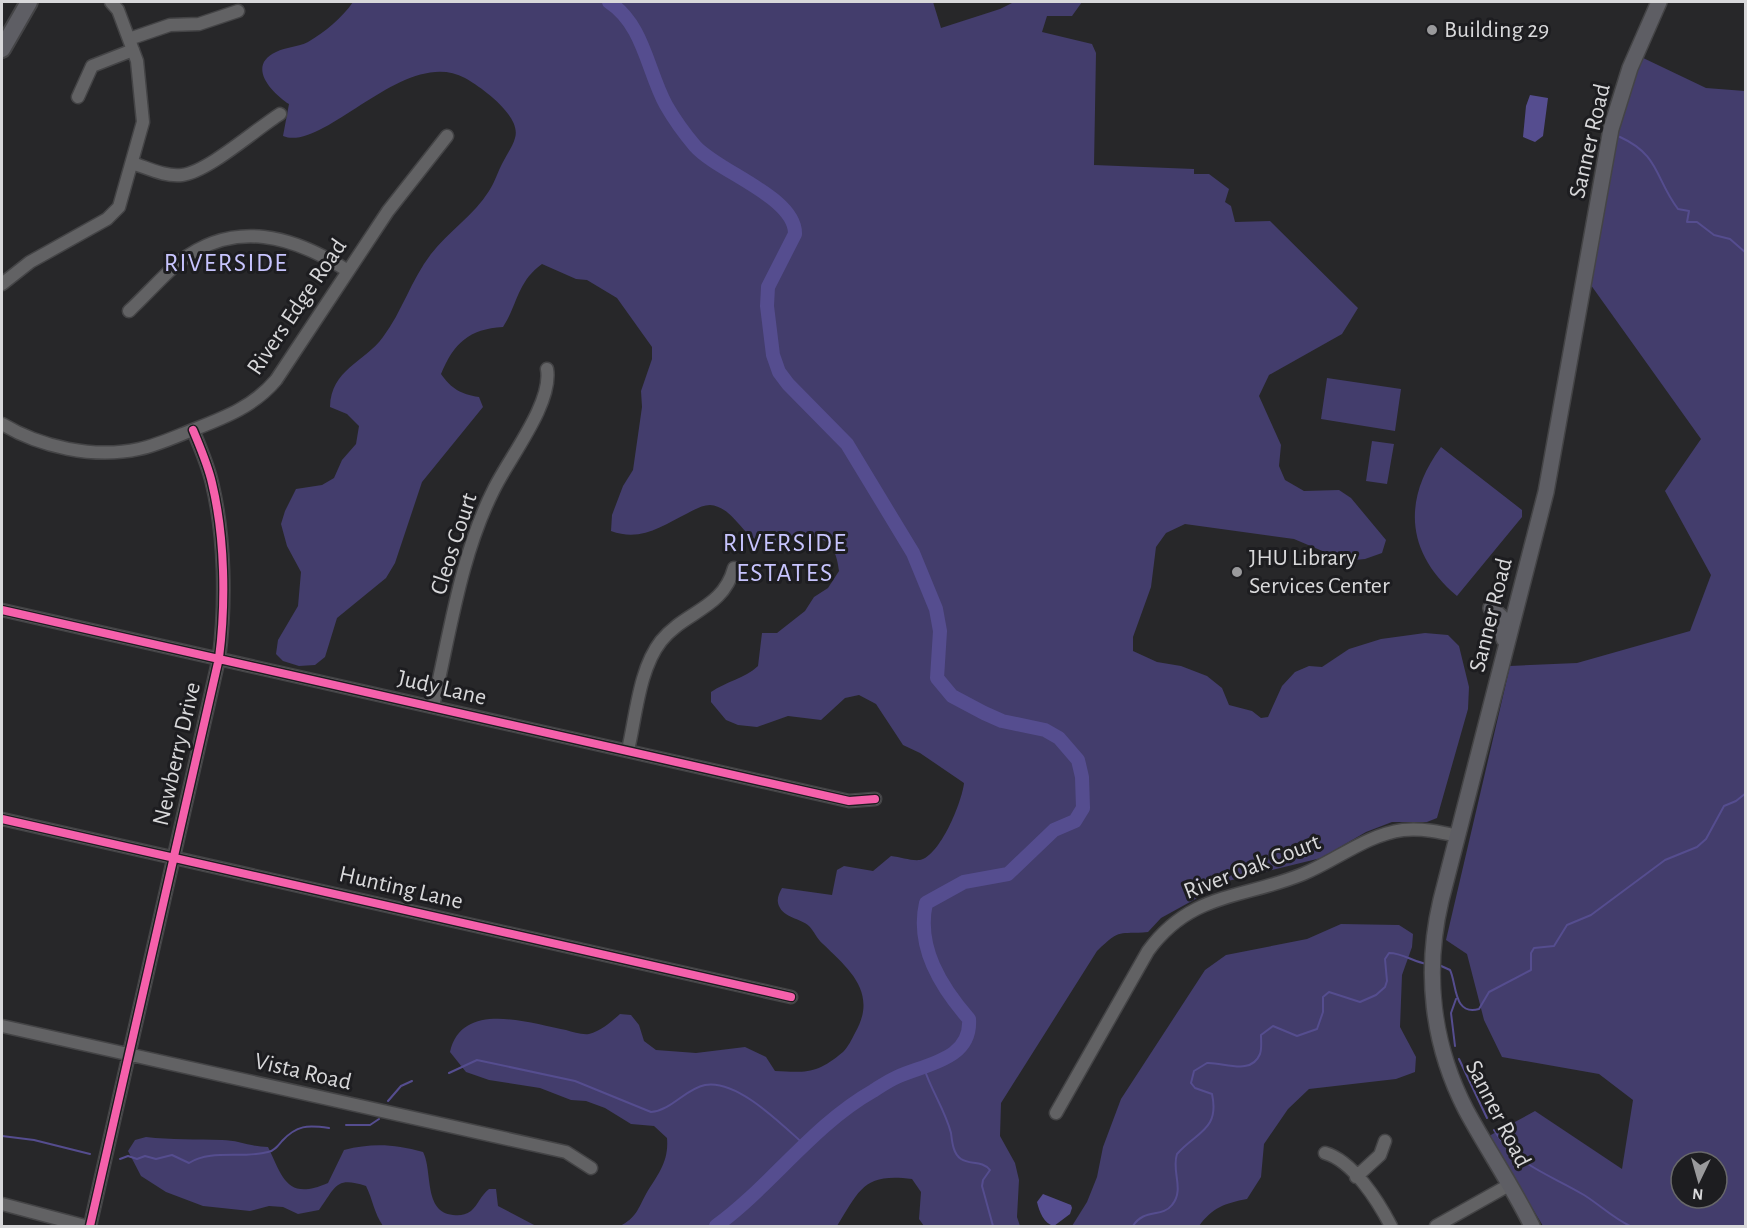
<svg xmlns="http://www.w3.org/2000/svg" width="1747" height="1228" viewBox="0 0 1747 1228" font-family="'Alegreya Sans',sans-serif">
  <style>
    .green { fill: #433d6c; fill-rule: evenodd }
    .water { fill: #554d8f }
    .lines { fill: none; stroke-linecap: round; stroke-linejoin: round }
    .stream { stroke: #554d8f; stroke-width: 2 }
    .river { stroke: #554d8f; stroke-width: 14 }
    .minor-casing { stroke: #444446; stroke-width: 15 }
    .major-casing { stroke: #444446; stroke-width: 18 }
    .highway-casing { stroke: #444446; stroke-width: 20 }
    .minor { stroke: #626264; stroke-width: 12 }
    .major { stroke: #5e5e64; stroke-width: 15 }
    .highway { stroke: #5e5e64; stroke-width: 16 }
    .cycleway-casing { stroke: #1d1d20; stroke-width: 11 }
    .cycleway { stroke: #f560ab; stroke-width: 8 }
    .poi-dot { fill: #9a9a9c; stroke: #1d1d20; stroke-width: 2 }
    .labels { text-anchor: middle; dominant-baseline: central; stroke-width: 6; stroke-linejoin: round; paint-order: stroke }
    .poi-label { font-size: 24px; fill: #d8d8da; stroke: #1d1d20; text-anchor: start }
    .street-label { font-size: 24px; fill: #d8d8da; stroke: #1d1d20 }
    .neighbourhood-label { font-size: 26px; letter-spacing: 1.5px; fill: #c7c4fe; stroke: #1d1d20 }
  </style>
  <rect width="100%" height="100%" fill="#272729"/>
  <!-- green -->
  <path class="green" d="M353 2H933L941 28 1000 9 1014 2H1082L1072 16H1047L1042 32 1092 44 1096 53 1094 165 1194 169V174H1209L1229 189 1225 202 1231 206 1235 222 1270 221 1358 308 1342 334 1269 375 1259 396 1281 445 1279 466 1285 480 1304 491 1339 490 1351 498 1386 540 1382 553 1365 559 1346 561 1294 539 1185 524 1166 533 1156 547 1151 587 1133 637V651L1157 662 1181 666 1207 676 1222 688 1229 705 1252 711 1261 718 1268 717 1282 686 1295 672 1309 666 1322 667 1349 649 1381 639 1425 633 1448 635 1459 646 1469 687 1468 709 1437 818 1427 822H1392L1366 832 1321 858 1228 881 1161 918 1148 932C1118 935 1122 927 1097 951L1001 1103 1000 1136 1015 1163 1019 1180 1017 1217 1020 1226H924L919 1219 921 1192 912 1179C864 1173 860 1189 837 1226H620C636 1218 638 1209 646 1194 658 1174 669 1162 667 1138L654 1126 631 1124 605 1108 586 1101 571 1100 540 1088 489 1080 466 1072 450 1052C462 1000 528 1023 566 1030 573 1032 582 1035 589 1034 601 1031 611 1022 620 1014L631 1015 639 1025 644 1041 656 1050 696 1053 745 1047 766 1057 775 1071C808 1073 818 1073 843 1052 848 1047 852 1039 855 1033 878 993 850 970 823 944 817 939 814 931 809 926 800 918 784 918 779 906 776 899 779 894 782 888L832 895 837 870 844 866 873 871 891 856C901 857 911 861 920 860 940 856 962 802 964 783L920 753 903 745 876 704 859 695 845 698 821 720 788 716 757 727 738 725 726 720 711 702V692C727 681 744 679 758 666L762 633H777L805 611 814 597 828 588 839 571C837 556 834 544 819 538 792 528 784 548 762 542 741 536 734 507 710 505 702 505 694 510 688 513 662 526 641 542 611 531L612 515 623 486 633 470 642 407 641 391 652 359V347L617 298 587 280 576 279 542 264C517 282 518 304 503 327 469 329 454 343 441 374 452 389 460 394 479 397L483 407 422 482 395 563 386 578 337 618 325 657 315 665 299 666 283 661 276 654 278 640 298 606 301 572 287 546 281 524 285 511 296 489 322 485 334 478 342 460 356 444 359 426 347 414 330 407C331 369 364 363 383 337 402 312 411 280 431 254 448 232 474 215 489 191 495 182 498 171 503 162 507 154 513 146 515 138 522 116 481 87 465 78 405 45 324 153 283 136L289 104C272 93 246 66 276 52 286 47 298 47 308 42 325 32 342 18 353 2Z
    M1639 56 1706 88 1745 91V1226H1543L1489 1136 1535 1111 1622 1169 1633 1100 1599 1074 1502 1057 1484 1020 1467 954 1446 940 1510 666 1577 663 1690 631 1711 575 1665 491 1701 439 1588 281 1610 155ZM1681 1162H1717V1198H1681Z
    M1327 378 1401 389 1395 431 1321 419Z
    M1372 441 1394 444 1387 484 1366 481Z
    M1441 447 1522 510V517L1457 596C1406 553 1402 500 1441 447Z
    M1341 924 1399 925 1413 934 1412 947 1402 975 1400 1027 1416 1057 1415 1072 1396 1079 1309 1089 1288 1109 1264 1144 1261 1177 1247 1199C1225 1203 1212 1208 1199 1226H1072L1087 1202 1097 1177 1103 1147 1121 1099 1205 970 1226 955 1307 939Z
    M146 1137C171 1140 196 1139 222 1140 238 1140 251 1147 268 1147 283 1178 287 1201 328 1183L344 1150C372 1143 394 1144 423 1152 433 1171 423 1212 453 1215 460 1216 465 1215 471 1211 478 1205 481 1195 489 1189H496L498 1206 536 1226H383C374 1213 373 1200 366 1186 335 1176 336 1187 319 1210L298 1214 283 1207 269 1206 250 1211 203 1206 166 1192 141 1176 128 1151 135 1140Z"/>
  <!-- water -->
  <path class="water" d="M1530 95 1548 98 1543 136 1535 142 1523 137 1526 106Z
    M1043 1194 1071 1205 1072 1208 1070 1214 1054 1226C1044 1224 1039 1211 1037 1202Z"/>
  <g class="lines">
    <!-- stream -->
    <path class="stream" d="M1620 137C1660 155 1655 179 1678 209L1689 211 1687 222H1697L1714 235 1730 239 1746 253
      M1439 965 1450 970C1457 984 1453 1016 1479 1009L1489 992 1531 970V953L1534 948 1554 946 1567 925 1591 915 1665 860 1697 847 1706 839 1724 806 1736 801 1746 793
      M1455 1046 1451 1013 1456 999
      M1459 1059 1487 1118
      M924 1068C931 1090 945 1110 951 1133 952 1141 953 1154 961 1159 970 1165 982 1160 990 1170L983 1180 982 1186 993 1226
      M449 1073 477 1060 575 1081 651 1112C672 1110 685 1089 705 1085 738 1079 783 1126 806 1146
      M388 1101 401 1086 412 1081
      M346 1125H370L379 1119
      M1494 1130C1515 1165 1551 1175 1584 1195 1600 1205 1613 1218 1630 1226
      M2 1136 34 1140 90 1154
      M120 1159 128 1156 137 1159 145 1156 156 1159 172 1155 189 1163C212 1149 242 1159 268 1152 274 1151 278 1146 282 1141 297 1125 307 1125 329 1128
      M1133 1226C1144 1208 1162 1218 1172 1205 1185 1189 1171 1171 1177 1154 1196 1132 1220 1130 1212 1094L1195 1088 1191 1083 1194 1071 1207 1063C1224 1062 1251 1076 1260 1054 1262 1048 1261 1041 1261 1035L1273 1026 1297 1036 1317 1029 1323 1012V997L1329 992 1360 1002 1376 995 1385 987 1387 981 1385 959 1389 953C1403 953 1413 962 1427 964"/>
    <!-- river -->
    <path class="river" d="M609 2C644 25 647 70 666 105 674 119 684 133 695 146 718 172 796 197 795 234L768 287 767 306 773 355 779 372 788 384 847 444 913 553 936 609 940 631 937 678 952 696 984 713 1002 721 1045 730 1059 738 1078 760 1082 777 1083 808 1075 821 1054 830 1008 874 964 882 926 903C916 947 941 987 969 1019 972 1060 925 1064 897 1077 888 1081 881 1086 873 1091 813 1125 771 1186 716 1226"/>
    <defs>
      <path id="minor" d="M129 39 170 25 199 24 238 11
        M78 97 92 66 133 50
        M132 163C148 168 165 177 182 175 208 172 256 129 280 114
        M2 284 30 262 107 219 119 207 143 122 137 61 118 10 111 2
        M129 311C145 296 161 278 178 263 234 218 294 236 348 271
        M2 424C40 447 94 459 139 449 158 445 177 436 195 429 226 417 254 406 276 380L388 211 447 136
        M2 610 849 801 875 799
        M433 706C450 634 460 556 494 489 509 458 553 403 547 369
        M628 750C636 716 639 669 661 641 685 611 723 609 734 568
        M2 819 791 997
        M2 1026 566 1152 591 1168
        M1056 1113 1148 951C1191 892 1242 899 1303 874 1337 860 1366 835 1403 830 1422 828 1440 832 1458 836
        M1325 1153C1353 1161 1378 1201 1391 1226
        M1356 1177 1380 1155 1385 1141
        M2 1204 85 1226
        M90 1226 219 658C226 603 225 537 212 483 208 465 200 447 193 430
        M1436 1226 1509 1185"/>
      <path id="major" d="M1491 608 1501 617 1504 639
        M1532 1226C1513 1187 1487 1149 1466 1110 1432 1044 1424 972 1441 900L1546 492 1611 129 1630 68 1659 2"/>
      <path id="highway" d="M2 49 29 2"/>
    </defs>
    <!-- minor casing -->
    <use href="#minor" class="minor-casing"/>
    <!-- major casing -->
    <use href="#major" class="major-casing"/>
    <!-- highway casing -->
    <use href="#highway" class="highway-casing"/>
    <!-- minor -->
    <use href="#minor" class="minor"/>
    <!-- major -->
    <use href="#major" class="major"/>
    <!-- highway -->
    <use href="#highway" class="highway"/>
    <defs>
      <path id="cycleway" d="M2 610 849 801 875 799
        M2 819 791 997
        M90 1226 219 658C226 603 225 537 212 483 208 465 200 447 193 430"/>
    </defs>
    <!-- cycleway casing -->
    <use href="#cycleway" class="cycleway-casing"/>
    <!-- cycleway -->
    <use href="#cycleway" class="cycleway"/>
  </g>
  <!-- markers -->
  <g class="poi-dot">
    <circle cx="1432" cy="30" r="6"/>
    <circle cx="1237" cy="572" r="6"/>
  </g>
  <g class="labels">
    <!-- poi labels -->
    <g class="poi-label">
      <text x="1444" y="30">Building 29</text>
      <text x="1249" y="558">JHU Library<tspan x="1249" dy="28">Services Center</tspan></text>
    </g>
    <!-- street labels -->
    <g class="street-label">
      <text transform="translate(1590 141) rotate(-77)">Sanner Road</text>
      <text transform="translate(297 307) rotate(-56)">Rivers Edge Road</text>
      <text transform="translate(454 544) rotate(-72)">Cleos Court</text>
      <text transform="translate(1491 615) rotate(-76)">Sanner Road</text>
      <text transform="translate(442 688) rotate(13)">Judy Lane</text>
      <text transform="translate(177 754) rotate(-77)">Newberry Drive</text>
      <text transform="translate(1252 867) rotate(-21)">River Oak Court</text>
      <text transform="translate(401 888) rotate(13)">Hunting Lane</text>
      <text transform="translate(303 1072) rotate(13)">Vista Road</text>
      <text transform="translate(1498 1114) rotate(63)">Sanner Road</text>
    </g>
    <!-- neighbourhood labels -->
    <g class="neighbourhood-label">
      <text x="226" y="263">RIVERSIDE</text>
      <text x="785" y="543">RIVERSIDE<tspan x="785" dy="30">ESTATES</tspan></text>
    </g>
  </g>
  <!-- border -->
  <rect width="1747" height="1228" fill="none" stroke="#d8d8da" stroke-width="6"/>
  <!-- north arrow -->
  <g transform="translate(1699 1180) rotate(185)"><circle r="28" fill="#1d1d20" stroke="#68686a" stroke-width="1.5"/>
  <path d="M0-4.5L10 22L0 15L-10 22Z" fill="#9a9a9c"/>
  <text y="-9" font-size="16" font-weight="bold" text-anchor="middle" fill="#d8d8da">N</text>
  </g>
</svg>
